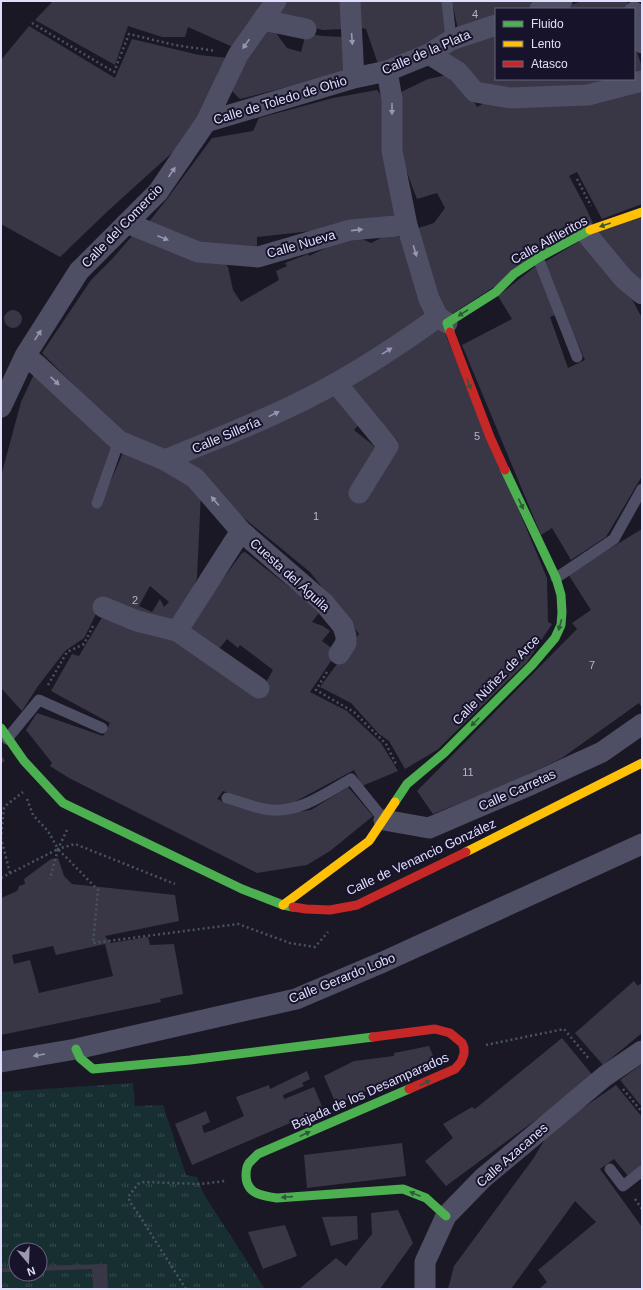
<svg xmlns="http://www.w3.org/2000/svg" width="643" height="1290" viewBox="0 0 643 1290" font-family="Arial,sans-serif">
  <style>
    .grass { fill: url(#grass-tufts); fill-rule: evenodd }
    .building { fill: #393746; fill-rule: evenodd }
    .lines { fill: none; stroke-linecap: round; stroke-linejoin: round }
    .path { stroke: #485461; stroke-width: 2.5; stroke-dasharray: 2 3; stroke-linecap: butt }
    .lane { stroke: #4e4e64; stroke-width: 11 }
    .street { stroke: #4e4e64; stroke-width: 21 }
    .fast { stroke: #4caf50; stroke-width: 9 }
    .slow { stroke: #ffc107; stroke-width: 9 }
    .jam { stroke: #c62828; stroke-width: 9 }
    .oneway { fill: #9896b0 }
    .oneway2 { fill: #2e593b }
    .labels { text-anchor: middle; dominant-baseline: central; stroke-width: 4; stroke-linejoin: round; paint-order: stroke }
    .number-label { font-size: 11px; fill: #b7b4cf }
    .street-label { font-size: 13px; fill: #e1defd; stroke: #16132a }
  </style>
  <defs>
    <pattern id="grass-tufts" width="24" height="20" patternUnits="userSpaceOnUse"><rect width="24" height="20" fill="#172f30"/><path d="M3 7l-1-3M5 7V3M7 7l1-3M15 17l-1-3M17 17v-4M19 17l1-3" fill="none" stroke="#384d4f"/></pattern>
  </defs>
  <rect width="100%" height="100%" fill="#1a1825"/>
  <!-- grass -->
  <path class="grass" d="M133 1083 135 1106 163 1105 186 1175 197 1177 203 1193 265 1289H1V1092ZM16 1250H40V1274H16Z"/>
  <!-- building -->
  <path class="building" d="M53 1H265L235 48 188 27 185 37H162L128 26 115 65 35 20Z
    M286 1H344V29L323 30 283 20 275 14Z
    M358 1H442L446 30 439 40 378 64 366 29 357 27Z
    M452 1H541L537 6 527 9H496V18L458 30Z
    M582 1H627L628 9H560Z
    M29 26 115 78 132 39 199 55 228 58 197 124 173 152 110 209 60 257 1 224V60Z
    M269 28 276 33 287 48 301 52 306 33 322 36 344 37 345 72 240 99 230 89 237 75Z
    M496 31V79H624L584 92 478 88 443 53Z
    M634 43 642 67V74L634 76Z
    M456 73 467 88 477 107 492 99 642 84V204L602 219 577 172 569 176 585 206 593 223 449 316 437 299 415 229 434 223 445 208 437 193 417 199 413 189 401 155V92L428 79Z
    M377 90 386 101 400 217 348 227 257 237V249L206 248 148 223 167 199 212 138 253 131 259 118 333 98Z
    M642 217V288L595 233Z
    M391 233 405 240 428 306 423 326 347 370 164 455 129 440 42 353 91 280 113 258 132 236 142 235 220 258 228 267 233 290 241 302 279 280 276 271 287 266 285 263 308 254 309 256 353 235 371 243Z
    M583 239 627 290 642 318V476L606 537 571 560 552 528 541 535 462 345 512 319 498 296 537 265 558 314 550 317 568 368 585 360 543 263Z
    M4 319a9 9 0 1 1 18 0a9 9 0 1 1-18 0Z
    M442 326 547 578 548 622 552 624 527 662 437 750 405 769 389 741 379 734 351 703 320 687 359 634 310 572 228 505 187 464 189 455 334 389 363 420 354 430 379 450 373 484 398 441 389 431 387 432 344 385Z
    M35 372 116 443 92 501 100 506 125 448 201 492 197 578 184 611 171 621 100 606 84 638 65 651 38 686 22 711 1 688V476L21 402ZM150 586 169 602 164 607 160 599 152 612 139 606Z
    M642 529V708L639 703 562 758 508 784 433 814 417 791 577 629 572 623 591 610 568 574Z
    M245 552 318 610 319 613 312 622 323 626 330 631 322 641 337 652 310 692 347 711 381 743 398 771 362 786 354 770 287 806H265L223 791 217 799 234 806 263 814H279L311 810 348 787 373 816 330 851 307 865 257 873 69 778 50 766 52 763 26 730 37 713 103 736 110 723 51 691 72 654 79 656 104 614 169 634 264 686 273 670 240 645 238 648 227 639 218 650 187 627 242 553Z
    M1 755 5 761 1 763Z
    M58 858 64 876 72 884 175 895 179 921 105 936 110 943 148 937 150 945 174 944 183 994 160 999 161 1002 1 1035V898L15 892 18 890 19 886 25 884 24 879 51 859ZM105 944 113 976 39 993 30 960 14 964 12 955 53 946 56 955Z
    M634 981 638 986 642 982V1033L603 1065 575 1033Z
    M562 1038 594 1077 446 1186 425 1161 453 1138 443 1124 472 1107 475 1109Z
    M429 1046 436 1063 336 1104 324 1076 354 1061 394 1056V1053Z
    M642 1064V1107L620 1080Z
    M307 1071 310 1079 302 1083 304 1086 283 1095 284 1099 314 1087 323 1109 192 1165 175 1124 206 1111 210 1122 202 1126 204 1133 213 1130 244 1116 236 1097 269 1085 270 1089Z
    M616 1085 642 1117V1166L628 1176 614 1159 600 1169 642 1227V1289H539L547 1282 538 1270 596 1222 575 1201 511 1289H448L454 1266 533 1159 550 1131Z
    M402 1143 406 1176 307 1188 304 1155Z
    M398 1210 413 1243 380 1289H299L336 1258 346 1266 372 1234 371 1213Z
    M357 1216 358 1239 331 1246 322 1217Z
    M285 1225 297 1256 263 1269 248 1232Z
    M107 1264 108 1289H93L92 1269 40 1271V1266Z
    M16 1267V1272H1V1268Z"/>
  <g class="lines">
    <!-- path -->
    <path class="path" d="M32 23 114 72 129 34 175 45 216 51
      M577 179 591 206
      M327 672 316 690 354 712 386 744 396 764
      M48 685 67 652 84 644 93 626
      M27 799 33 815 48 831 58 849 50 879
      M67 830 58 849 75 844 175 884
      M10 873 1 838 4 807 23 792
      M1 878 58 849 98 890 93 943 238 924 290 943 315 947 328 932
      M486 1045 564 1029 590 1060
      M623 1089 642 1112
      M635 1199 642 1209
      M186 1289 139 1215 130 1202 128 1197 138 1184 144 1182 201 1184 225 1181"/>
    <!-- lane -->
    <path class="lane" d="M447 1 451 40
      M538 258 577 357
      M97 503 119 441
      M556 578 614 539 642 489
      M7 739 39 700 102 728
      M227 798C238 801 260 810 272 810 301 812 326 793 351 779L384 820
      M610 1169 623 1186 642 1171"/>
    <!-- street -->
    <path class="street" d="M350 1 354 78
      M540 9 562 1
      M634 12 642 43
      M263 20 306 29
      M429 54 458 72 475 92 510 98 588 95 642 81
      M387 71 392 99V151L407 225 429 299 438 317 447 323
      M206 122 354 78 387 71 429 54 451 40 496 25
      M127 223 198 252 258 257 350 230 407 225
      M585 232 624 279 642 294
      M25 356 37 365 119 441 165 460C222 436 282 414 336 383 372 363 406 340 438 317
      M336 383 388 446 359 493
      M1 407 25 356 79 271 158 192 206 122 238 55 276 1
      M165 460 195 478 241 531 324 603 343 626 346 636V643L339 654
      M103 607 137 621 177 631 259 688
      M177 631 241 531
      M384 820 429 828 532 784 602 752 642 724
      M1 1062 76 1049 296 999 383 962 642 844
      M425 1289V1262L446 1216 483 1178 605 1076 642 1051"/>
    <!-- fast -->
    <path class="fast" d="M450 332 447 323 496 292 514 274 538 258 590 230
      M1 728 24 761 63 803 242 889 283 905 293 907
      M395 802 407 784 444 753 532 665 555 638 561 625 562 612 561 595 556 578 505 470
      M76 1049 80 1058 93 1069 190 1060 373 1037
      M409 1089 258 1154C255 1157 252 1160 249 1163 247 1166 246 1171 246 1175 246 1194 262 1196 277 1198L403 1189 426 1198 446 1216"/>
    <!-- slow -->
    <path class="slow" d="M590 230 642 212
      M466 852 642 763
      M283 905 369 841 395 802"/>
    <!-- jam -->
    <path class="jam" d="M450 332 490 437 505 470
      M293 907 306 909 330 910 357 905 466 852
      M373 1037 435 1029 450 1033 462 1043 464 1048V1054L461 1062 455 1069 409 1089"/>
  </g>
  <!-- one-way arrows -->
  <defs><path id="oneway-solid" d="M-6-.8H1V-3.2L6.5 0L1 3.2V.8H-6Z"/></defs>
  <g class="oneway">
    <use href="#oneway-solid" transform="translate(352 39) rotate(86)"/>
    <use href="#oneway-solid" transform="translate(246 44) rotate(125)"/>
    <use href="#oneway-solid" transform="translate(392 109) rotate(90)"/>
    <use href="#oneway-solid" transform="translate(172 172) rotate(-56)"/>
    <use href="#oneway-solid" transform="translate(357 230) rotate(-6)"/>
    <use href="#oneway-solid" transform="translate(163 238) rotate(22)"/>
    <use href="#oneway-solid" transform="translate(415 251) rotate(73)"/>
    <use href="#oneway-solid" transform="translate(38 335) rotate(-57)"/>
    <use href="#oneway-solid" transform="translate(387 351) rotate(-32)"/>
    <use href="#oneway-solid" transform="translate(55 381) rotate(43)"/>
    <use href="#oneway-solid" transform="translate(274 414) rotate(-26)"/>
    <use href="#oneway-solid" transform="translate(215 501) rotate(-131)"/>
    <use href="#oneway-solid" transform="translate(39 1055) rotate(170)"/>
  </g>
  <g class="oneway2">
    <use href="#oneway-solid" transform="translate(605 225) rotate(161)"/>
    <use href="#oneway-solid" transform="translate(463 313) rotate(147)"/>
    <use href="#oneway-solid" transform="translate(469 384) rotate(69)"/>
    <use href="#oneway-solid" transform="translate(521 504) rotate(65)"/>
    <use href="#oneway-solid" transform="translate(560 625) rotate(106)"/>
    <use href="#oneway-solid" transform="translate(475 722) rotate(135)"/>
    <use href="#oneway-solid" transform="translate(425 1083) rotate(-23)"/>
    <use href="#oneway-solid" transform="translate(305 1134) rotate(-24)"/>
    <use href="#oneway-solid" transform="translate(415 1194) rotate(-158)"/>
    <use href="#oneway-solid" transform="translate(287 1197) rotate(176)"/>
  </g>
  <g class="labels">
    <!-- number labels -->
    <g class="number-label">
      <text x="475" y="14">4</text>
      <text x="477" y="436">5</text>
      <text x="316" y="516">1</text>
      <text x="135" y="600">2</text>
      <text x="592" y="665">7</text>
      <text x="468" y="772">11</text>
    </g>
    <!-- street labels -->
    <g class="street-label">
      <text transform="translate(426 52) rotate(-23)">Calle de la Plata</text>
      <text transform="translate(280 100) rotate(-17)">Calle de Toledo de Ohio</text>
      <text transform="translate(122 226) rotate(-46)">Calle del Comercio</text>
      <text transform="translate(549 240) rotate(-29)">Calle Alfileritos</text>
      <text transform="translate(301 244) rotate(-16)">Calle Nueva</text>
      <text transform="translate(226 435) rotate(-23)">Calle Sillería</text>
      <text transform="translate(290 575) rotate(42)">Cuesta del Águila</text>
      <text transform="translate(496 680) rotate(-46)">Calle Núñez de Arce</text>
      <text transform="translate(517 790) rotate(-24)">Calle Carretas</text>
      <text transform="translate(421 857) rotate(-25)">Calle de Venancio González</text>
      <text transform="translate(342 978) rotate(-22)">Calle Gerardo Lobo</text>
      <text transform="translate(370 1091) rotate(-24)">Bajada de los Desamparados</text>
      <text transform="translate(512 1155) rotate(-41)">Calle Azacanes</text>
    </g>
  </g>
  <!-- border -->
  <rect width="643" height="1290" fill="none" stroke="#e1defd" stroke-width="4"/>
  <!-- legend -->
  <rect x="495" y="8" width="140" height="72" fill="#16132a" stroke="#67647e"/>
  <rect x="503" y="21" width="20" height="6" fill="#4caf50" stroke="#67647e"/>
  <text x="531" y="28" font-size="12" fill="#e1defd">Fluido</text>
  <rect x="503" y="41" width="20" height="6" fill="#ffc107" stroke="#67647e"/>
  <text x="531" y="48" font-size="12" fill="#e1defd">Lento</text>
  <rect x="503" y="61" width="20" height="6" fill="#c62828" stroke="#67647e"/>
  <text x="531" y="68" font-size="12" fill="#e1defd">Atasco</text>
  <!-- north arrow -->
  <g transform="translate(28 1262) rotate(161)"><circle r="19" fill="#16132a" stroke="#67647e"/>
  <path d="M0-3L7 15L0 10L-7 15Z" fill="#9b99b1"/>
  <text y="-6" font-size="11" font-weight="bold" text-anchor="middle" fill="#e1defd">N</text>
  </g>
</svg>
